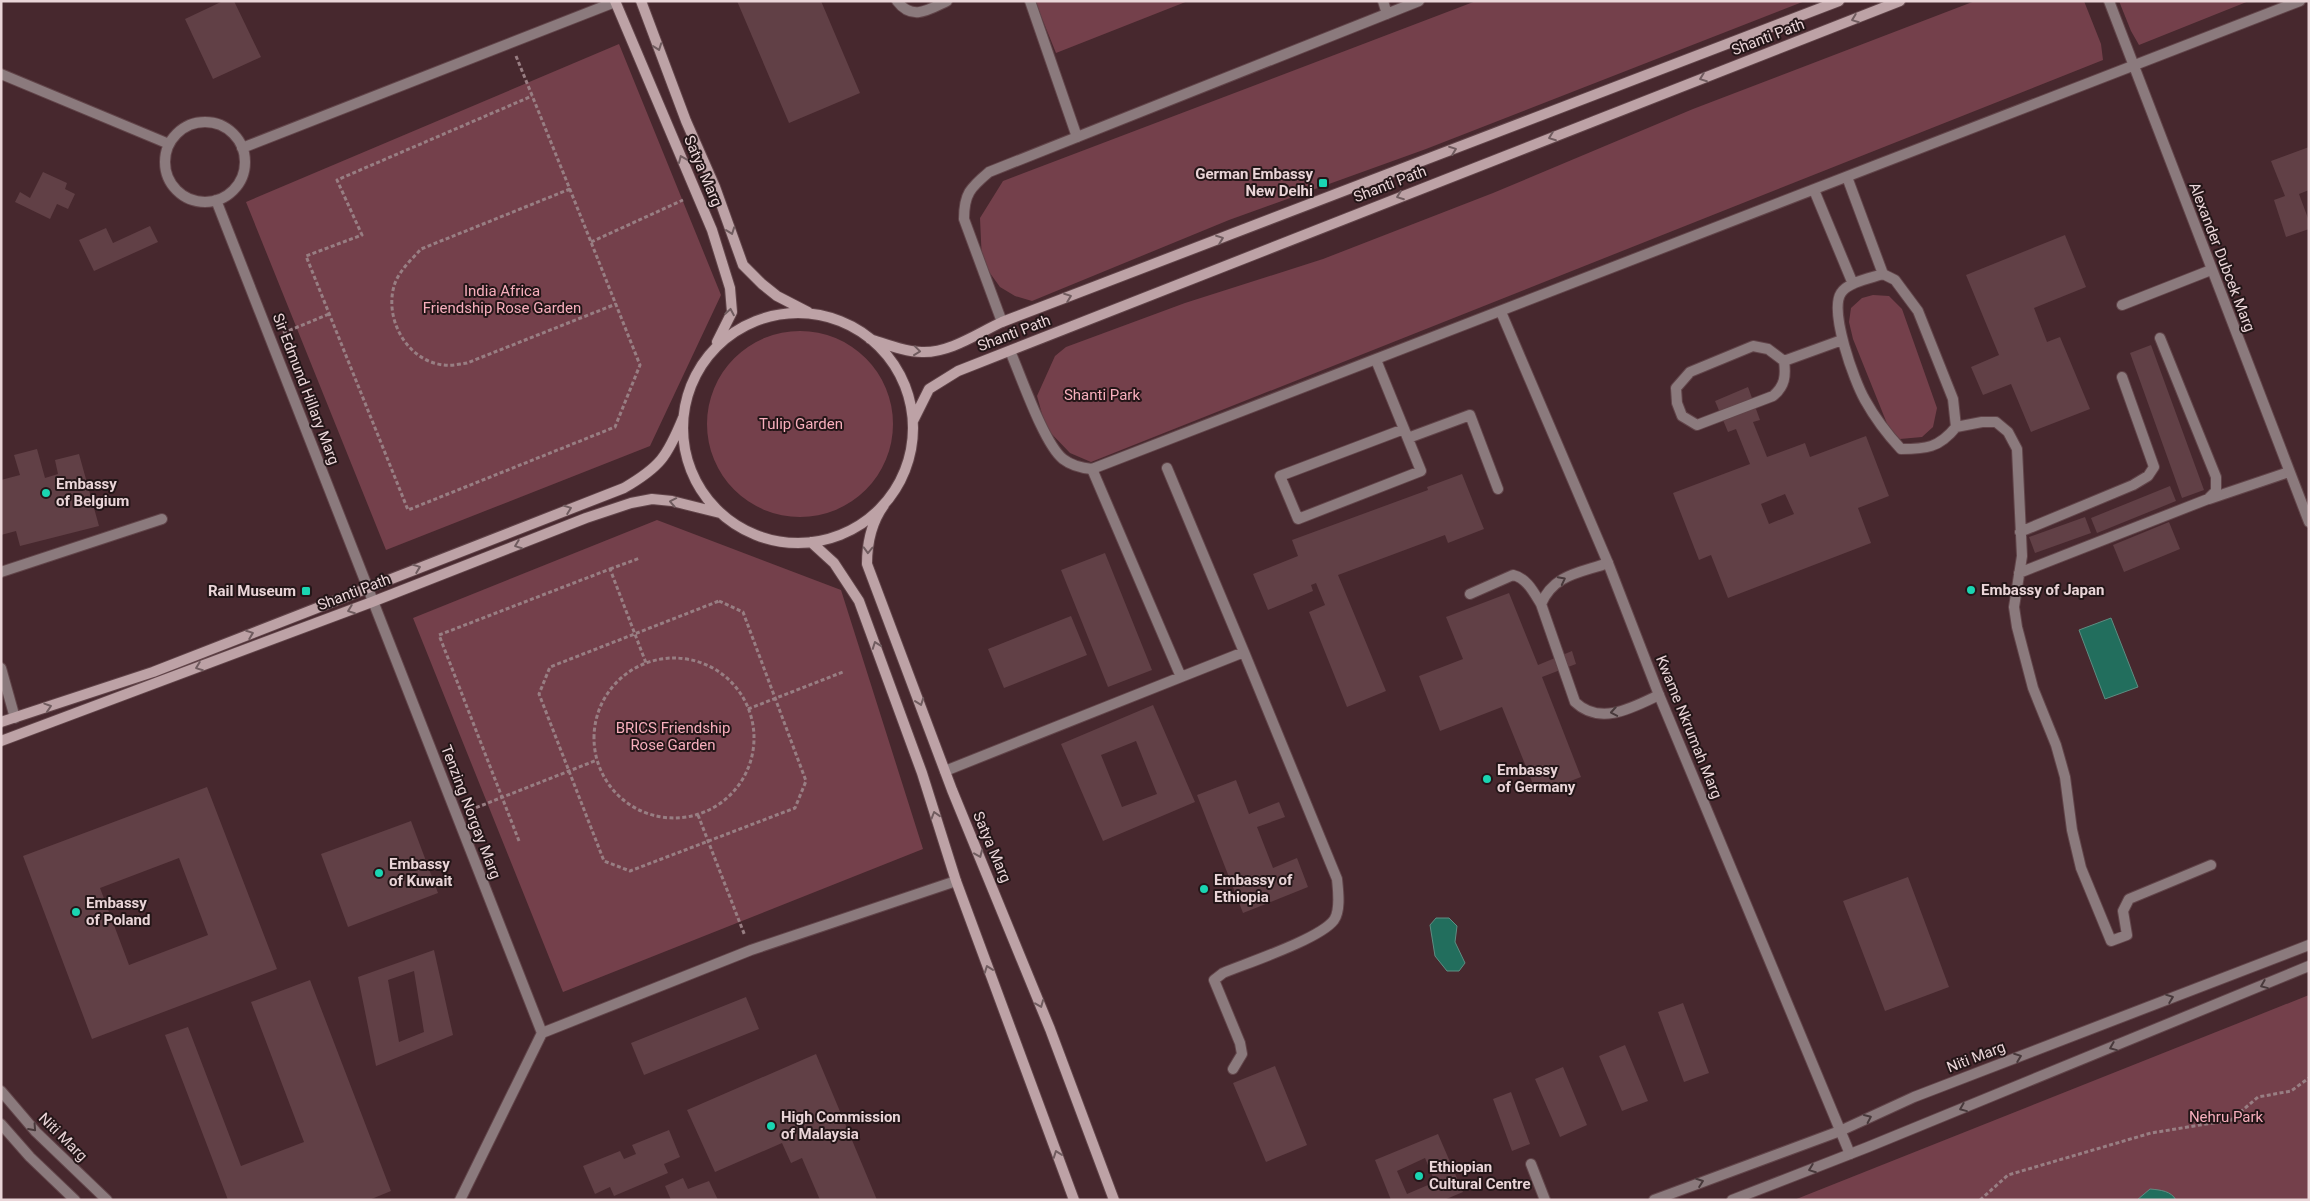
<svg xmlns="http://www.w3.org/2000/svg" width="2310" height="1201" viewBox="0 0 2310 1201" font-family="Roboto,sans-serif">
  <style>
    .green { fill: #74404b }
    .water { fill: #226e5d; stroke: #5e8d82 }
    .building { fill: #614046; fill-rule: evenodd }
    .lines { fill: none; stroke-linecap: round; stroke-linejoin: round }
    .service-casing { stroke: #614449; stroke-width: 12 }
    .minor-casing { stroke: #614449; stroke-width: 12 }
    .tertiary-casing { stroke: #614449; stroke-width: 12 }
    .secondary-casing { stroke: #614449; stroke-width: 12 }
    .path { stroke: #987e83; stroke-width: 3; stroke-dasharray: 4 2.5; stroke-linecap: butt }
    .service { stroke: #8b7a7d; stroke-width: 10 }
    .minor { stroke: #8b7a7d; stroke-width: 10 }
    .tertiary { stroke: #8b7a7d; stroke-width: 10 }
    .secondary { stroke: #bda2a6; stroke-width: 10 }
    .oneway { stroke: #705c5f }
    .oneway2 { stroke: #48393b }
    .poi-dot { fill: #1ad5b2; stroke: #241618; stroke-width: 2 }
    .labels { text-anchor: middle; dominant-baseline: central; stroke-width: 4; stroke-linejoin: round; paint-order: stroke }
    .street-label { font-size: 15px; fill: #ead5d8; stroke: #241618 }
    .poi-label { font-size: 15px; font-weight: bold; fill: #ead5d8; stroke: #241618; text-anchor: start }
    .park-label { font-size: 15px; fill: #f8afbd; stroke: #241618 }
  </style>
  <rect width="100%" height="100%" fill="#47282e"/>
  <!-- green -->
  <path class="green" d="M1035 1H1188L1056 53Z
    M1476 1H1805L1426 149 1229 220 1032 301 1015 296 1000 287 982 262 980 218 1003 181Z
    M1975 1H2084L2101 44 2103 60 1091 462 1070 453 1046 428 1037 396 1055 356 1066 347 1185 303 1323 259 1493 193 1693 109Z
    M2119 1H2249L2139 45 2131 31Z
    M619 44 721 295 650 446 386 550 246 202Z
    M1873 295 1889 296 1902 309 1937 408 1933 427 1922 437 1900 439 1890 431 1853 339 1849 322 1851 308 1862 298Z
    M707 424a93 93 0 1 1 186 0a93 93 0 1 1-186 0Z
    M657 520 841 590 923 849 563 992 413 618Z
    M2309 995V1200H1794Z"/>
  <!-- water -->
  <path class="water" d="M2111 618 2138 687 2105 699 2079 630Z
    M1436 918H1449L1457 926 1455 942 1465 963 1459 971H1447L1435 956 1430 925Z
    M2150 1189C2161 1190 2171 1191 2176 1200H2137Z"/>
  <!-- building -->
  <path class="building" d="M223 1H234L261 57 213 79 185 19Z
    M737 1H821L860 93 789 123Z
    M2309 147V190L2299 194 2309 221V229L2286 237 2274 200 2285 196 2271 161Z
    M43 172 67 183 65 189 75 194 68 209 57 204 50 219 15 202 20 192 30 198Z
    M150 226 158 242 94 271 79 240 106 228 113 243Z
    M2065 235 2086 287 2034 308 2047 342 2060 337 2090 409 2031 432 2011 384 1983 395 1971 367 1999 355 1966 275Z
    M2151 345 2204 490 2182 498 2130 353Z
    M1748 387 1760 420 1753 422 1767 457 1805 443 1810 457 1866 436 1889 496 1858 508 1871 543 1728 598 1711 555 1699 560 1673 493 1750 464 1736 429 1728 432 1715 401ZM1785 494 1794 514 1769 524 1761 504Z
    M37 449 45 478 58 474 55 460 79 454 99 526 20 546 16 531 1 535V480L20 475 14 455Z
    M1462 474 1484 529 1448 543 1445 535 1338 575 1386 691 1347 707 1309 612 1325 605 1316 583 1311 585 1313 591 1268 610 1253 574 1298 556 1292 540 1428 490 1427 487Z
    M2170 486 2176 501 2097 533 2091 518Z
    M2085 517 2091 533 2035 553 2029 537Z
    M2169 522 2180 549 2124 572 2113 545Z
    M1105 553 1152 670 1108 687 1061 570Z
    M1509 593 1538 665 1572 651 1576 664 1542 677 1581 777 1537 794 1502 707 1440 731 1419 676 1463 659 1446 617Z
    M1071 616 1087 655 1004 688 988 649Z
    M1153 705 1195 802 1103 841 1061 744ZM1136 741 1157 794 1122 807 1101 755Z
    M1236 780 1249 814 1279 802 1285 817 1257 827 1273 868 1297 858 1308 887 1243 913 1197 795Z
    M207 787 277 969 92 1039 23 856ZM179 858 208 935 129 965 100 888Z
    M411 821 438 893 348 927 321 854Z
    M1908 877 1949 987 1885 1011 1843 901Z
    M434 950 453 1035 376 1066 358 977ZM414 971 424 1032 399 1042 388 980Z
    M310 980 391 1191 369 1200H228L165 1035 188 1027 241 1166 304 1142 251 1002Z
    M746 997 759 1029 644 1075 631 1043Z
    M1683 1003 1709 1073 1684 1082 1658 1012Z
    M1625 1045 1648 1101 1622 1111 1599 1056Z
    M816 1054 877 1200H820L802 1158 791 1163 782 1143 715 1172 687 1110Z
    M1275 1066 1307 1145 1266 1162 1233 1083Z
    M1563 1067 1587 1125 1560 1137 1535 1079Z
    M1511 1092 1530 1144 1512 1151 1493 1099Z
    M669 1130 680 1157 664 1164 668 1173 614 1196 610 1187 595 1194 583 1166 620 1151 624 1159 636 1154 632 1145Z
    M1438 1134 1463 1192 1444 1200H1391L1375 1160ZM1425 1158 1435 1182 1407 1194 1397 1171Z
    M683 1178 688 1189 709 1181 718 1200H671L665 1186Z"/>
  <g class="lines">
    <defs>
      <path id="service" d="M897 1C912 21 928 10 947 1
        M1030 1 1077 137
        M1847 177 1883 274
        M1814 190 1853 284
        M1883 274 1895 280 1918 311 1953 399 1956 427C1939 448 1926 449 1901 449 1887 434 1875 418 1865 400 1854 381 1829 311 1841 293 1848 282 1871 278 1883 274Z
        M2122 305 2211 270
        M1753 346 1768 349 1784 361C1786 376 1785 386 1773 396L1697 425 1682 416 1677 403 1676 388 1690 372Z
        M1376 360 1404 429 1280 476 1298 519 1421 471 1404 429
        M1784 361 1842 340
        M1956 427 1982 422H1996L2008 432 2017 449 2022 556 2014 607 2017 627 2033 688 2056 745 2065 777 2072 830 2081 868 2111 941 2127 935 2123 911 2129 899 2211 865
        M1408 438 1470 415 1498 489
        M1092 469 1181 677 1244 652 1167 468
        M2209 499 2289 472
        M2020 532 2133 485 2148 476 2154 467 2122 377
        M1608 563C1580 573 1554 574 1541 604L1575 702C1600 726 1632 708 1659 695
        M1 572 162 519
        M2019 573 2208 499 2216 491V477L2160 338
        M1470 594 1513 575C1527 578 1534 593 1541 604
        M1 668 15 718
        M945 771 1181 677
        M1233 1069 1242 1054 1240 1043 1214 980 1223 973C1247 963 1320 939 1334 920 1341 910 1338 890 1337 879L1244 652
        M1531 1164 1545 1200"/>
      <path id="minor" d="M1383 1 1387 14
        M2109 1 2309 522
        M1 74 169 144
        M165 162a40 40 0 1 1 80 0a40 40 0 1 1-80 0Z
        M242 148 615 2
        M216 200 542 1033
        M1501 312 1608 563 1659 695 1850 1154
        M1002 322 964 219C964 194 970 188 989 172L1419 1
        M1010 351C1021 376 1044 444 1063 459 1072 466 1081 468 1092 469L2300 1
        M460 1200 542 1033 751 950 956 881"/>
      <path id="tertiary" d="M1 1091 36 1132 107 1200
        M1 1124 30 1157 75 1200
        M1654 1200 1840 1131 1914 1097 2309 945
        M1732 1200 1868 1147 2309 966"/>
      <path id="secondary" d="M615 1 712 230 730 288 732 312 717 342
        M641 1 686 121 715 187 743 265 762 284 777 296 808 312
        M683 428a115 115 0 1 1 230 0a115 115 0 1 1-230 0Z
        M870 339C886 344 905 352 922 352 950 353 978 333 1002 322L1839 1
        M913 421 929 389 958 371 1900 1
        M884 505C871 523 867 542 867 564L952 790 1050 1029 1114 1200
        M811 542 834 563 859 601 922 773 956 881 1074 1200
        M1 722 153 672 624 488C660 467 667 457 683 418
        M1 741 372 602 586 518 631 503 652 499 672 501 720 513"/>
    </defs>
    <!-- service casing -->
    <use href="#service" class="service-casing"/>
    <!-- minor casing -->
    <use href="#minor" class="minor-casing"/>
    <!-- tertiary casing -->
    <use href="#tertiary" class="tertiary-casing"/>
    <!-- secondary casing -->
    <use href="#secondary" class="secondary-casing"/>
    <!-- path -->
    <path class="path" d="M516 56C558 159 599 262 640 365L615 427 408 510 306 256 362 235 337 180 532 96
      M570 189 421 249C412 259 400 270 395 283 383 317 406 361 444 365 451 366 460 364 467 363L616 304
      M591 242 683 200
      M283 333 329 314
      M610 569 640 558
      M719 601 743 612 806 781 795 808 630 871 604 861 539 694 550 667Z
      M594 738a80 80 0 1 1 160 0a80 80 0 1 1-160 0Z
      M748 709 843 672
      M470 810 597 760
      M698 815 745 936
      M519 841 439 635 610 569 646 663
      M1980 1200 2008 1175 2151 1133 2231 1120 2258 1097 2291 1091 2309 1078"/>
    <!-- service -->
    <use href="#service" class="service"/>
    <!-- minor -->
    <use href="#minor" class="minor"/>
    <!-- tertiary -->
    <use href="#tertiary" class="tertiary"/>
    <!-- secondary -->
    <use href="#secondary" class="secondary"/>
  </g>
  <!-- one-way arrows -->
  <defs><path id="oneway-chevron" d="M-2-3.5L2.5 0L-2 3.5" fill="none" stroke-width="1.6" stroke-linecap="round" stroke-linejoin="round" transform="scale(1.25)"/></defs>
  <g class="oneway">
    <use href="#oneway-chevron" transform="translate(1855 19) rotate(159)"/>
    <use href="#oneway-chevron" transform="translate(658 47) rotate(70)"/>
    <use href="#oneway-chevron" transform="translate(1703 78) rotate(159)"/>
    <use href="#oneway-chevron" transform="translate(1552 137) rotate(159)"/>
    <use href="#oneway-chevron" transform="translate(1453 150) rotate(-21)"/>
    <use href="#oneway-chevron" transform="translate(682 159) rotate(-113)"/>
    <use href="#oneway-chevron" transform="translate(1400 196) rotate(159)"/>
    <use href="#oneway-chevron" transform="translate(731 231) rotate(70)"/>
    <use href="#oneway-chevron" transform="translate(1220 239) rotate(-21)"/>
    <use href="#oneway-chevron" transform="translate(1068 297) rotate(-21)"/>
    <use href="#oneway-chevron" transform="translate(730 312) rotate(-80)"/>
    <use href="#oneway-chevron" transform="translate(917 351) rotate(7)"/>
    <use href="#oneway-chevron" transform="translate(673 502) rotate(-169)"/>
    <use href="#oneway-chevron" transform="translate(568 509) rotate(-21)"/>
    <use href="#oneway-chevron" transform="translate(518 545) rotate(159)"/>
    <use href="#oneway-chevron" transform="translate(868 550) rotate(92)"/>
    <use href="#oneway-chevron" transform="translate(417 568) rotate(-21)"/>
    <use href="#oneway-chevron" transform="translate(351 610) rotate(159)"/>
    <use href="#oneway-chevron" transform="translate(250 634) rotate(-21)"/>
    <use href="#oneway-chevron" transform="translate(876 645) rotate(-110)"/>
    <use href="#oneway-chevron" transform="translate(199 667) rotate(159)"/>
    <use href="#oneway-chevron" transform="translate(920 702) rotate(70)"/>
    <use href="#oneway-chevron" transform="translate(48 707) rotate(-18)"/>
    <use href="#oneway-chevron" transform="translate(935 815) rotate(-107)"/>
    <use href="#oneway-chevron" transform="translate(979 854) rotate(67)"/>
    <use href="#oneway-chevron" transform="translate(988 969) rotate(-110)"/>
    <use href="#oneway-chevron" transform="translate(1040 1004) rotate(68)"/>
    <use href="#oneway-chevron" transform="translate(1057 1154) rotate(-110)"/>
  </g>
  <g class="oneway2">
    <use href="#oneway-chevron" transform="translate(1562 580) rotate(-27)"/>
    <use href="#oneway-chevron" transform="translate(1614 712) rotate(170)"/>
    <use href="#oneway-chevron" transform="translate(2264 985) rotate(158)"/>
    <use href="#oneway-chevron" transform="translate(2170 998) rotate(-21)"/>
    <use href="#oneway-chevron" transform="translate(2113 1047) rotate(158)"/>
    <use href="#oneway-chevron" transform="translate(2018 1057) rotate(-21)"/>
    <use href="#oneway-chevron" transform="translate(1963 1108) rotate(158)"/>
    <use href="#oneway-chevron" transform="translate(1868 1118) rotate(-25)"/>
    <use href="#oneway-chevron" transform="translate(33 1128) rotate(48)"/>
    <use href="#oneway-chevron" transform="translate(1812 1169) rotate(159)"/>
    <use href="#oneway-chevron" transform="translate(1700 1182) rotate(-20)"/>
  </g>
  <!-- markers -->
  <g class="poi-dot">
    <rect x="1318" y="178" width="10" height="10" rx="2.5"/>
    <circle cx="46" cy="493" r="5"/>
    <circle cx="1971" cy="590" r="5"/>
    <rect x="301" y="586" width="10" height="10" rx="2.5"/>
    <circle cx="1487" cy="779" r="5"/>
    <circle cx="379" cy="873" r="5"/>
    <circle cx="1204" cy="889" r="5"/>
    <circle cx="76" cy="912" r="5"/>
    <circle cx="771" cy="1126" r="5"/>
    <circle cx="1419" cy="1176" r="5"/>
  </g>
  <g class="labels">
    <!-- street labels -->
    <g class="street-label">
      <text transform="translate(1768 37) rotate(-21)">Shanti Path</text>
      <text transform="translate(703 171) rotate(67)">Satya Marg</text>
      <text transform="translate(1390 184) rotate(-21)">Shanti Path</text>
      <text transform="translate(2222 257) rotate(69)">Alexander Dubcek Marg</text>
      <text transform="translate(1014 333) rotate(-21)">Shanti Path</text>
      <text transform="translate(306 389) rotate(69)">Sir Edmund Hillary Marg</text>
      <text transform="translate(354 592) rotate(-21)">Shanti Path</text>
      <text transform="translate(1689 727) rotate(68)">Kwame Nkrumah Marg</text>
      <text transform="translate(471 812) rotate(69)">Tenzing Norgay Marg</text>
      <text transform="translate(992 847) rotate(67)">Satya Marg</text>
      <text transform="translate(1976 1057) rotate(-21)">Niti Marg</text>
      <text transform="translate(63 1137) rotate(45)">Niti Marg</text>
    </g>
    <!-- poi labels -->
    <g class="poi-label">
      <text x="1313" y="174" text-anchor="end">German Embassy<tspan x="1313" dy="17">New Delhi</tspan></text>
      <text x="56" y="484">Embassy<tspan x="56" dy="17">of Belgium</tspan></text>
      <text x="1981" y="590">Embassy of Japan</text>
      <text x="296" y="591" text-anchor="end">Rail Museum</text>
      <text x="1497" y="770">Embassy<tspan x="1497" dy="17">of Germany</tspan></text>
      <text x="389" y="864">Embassy<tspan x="389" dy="17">of Kuwait</tspan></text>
      <text x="1214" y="880">Embassy of<tspan x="1214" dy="17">Ethiopia</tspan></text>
      <text x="86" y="903">Embassy<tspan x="86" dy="17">of Poland</tspan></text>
      <text x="781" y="1117">High Commission<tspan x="781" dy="17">of Malaysia</tspan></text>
      <text x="1429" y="1167">Ethiopian<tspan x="1429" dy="17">Cultural Centre</tspan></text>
    </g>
    <!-- park labels -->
    <g class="park-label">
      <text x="502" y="291">India Africa<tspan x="502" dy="17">Friendship Rose Garden</tspan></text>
      <text x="1102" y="395">Shanti Park</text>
      <text x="801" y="424">Tulip Garden</text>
      <text x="673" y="728">BRICS Friendship<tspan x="673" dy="17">Rose Garden</tspan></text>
      <text x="2226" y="1117">Nehru Park</text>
    </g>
  </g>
  <!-- border -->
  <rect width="2310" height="1201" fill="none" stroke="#ead5d8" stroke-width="5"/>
</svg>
